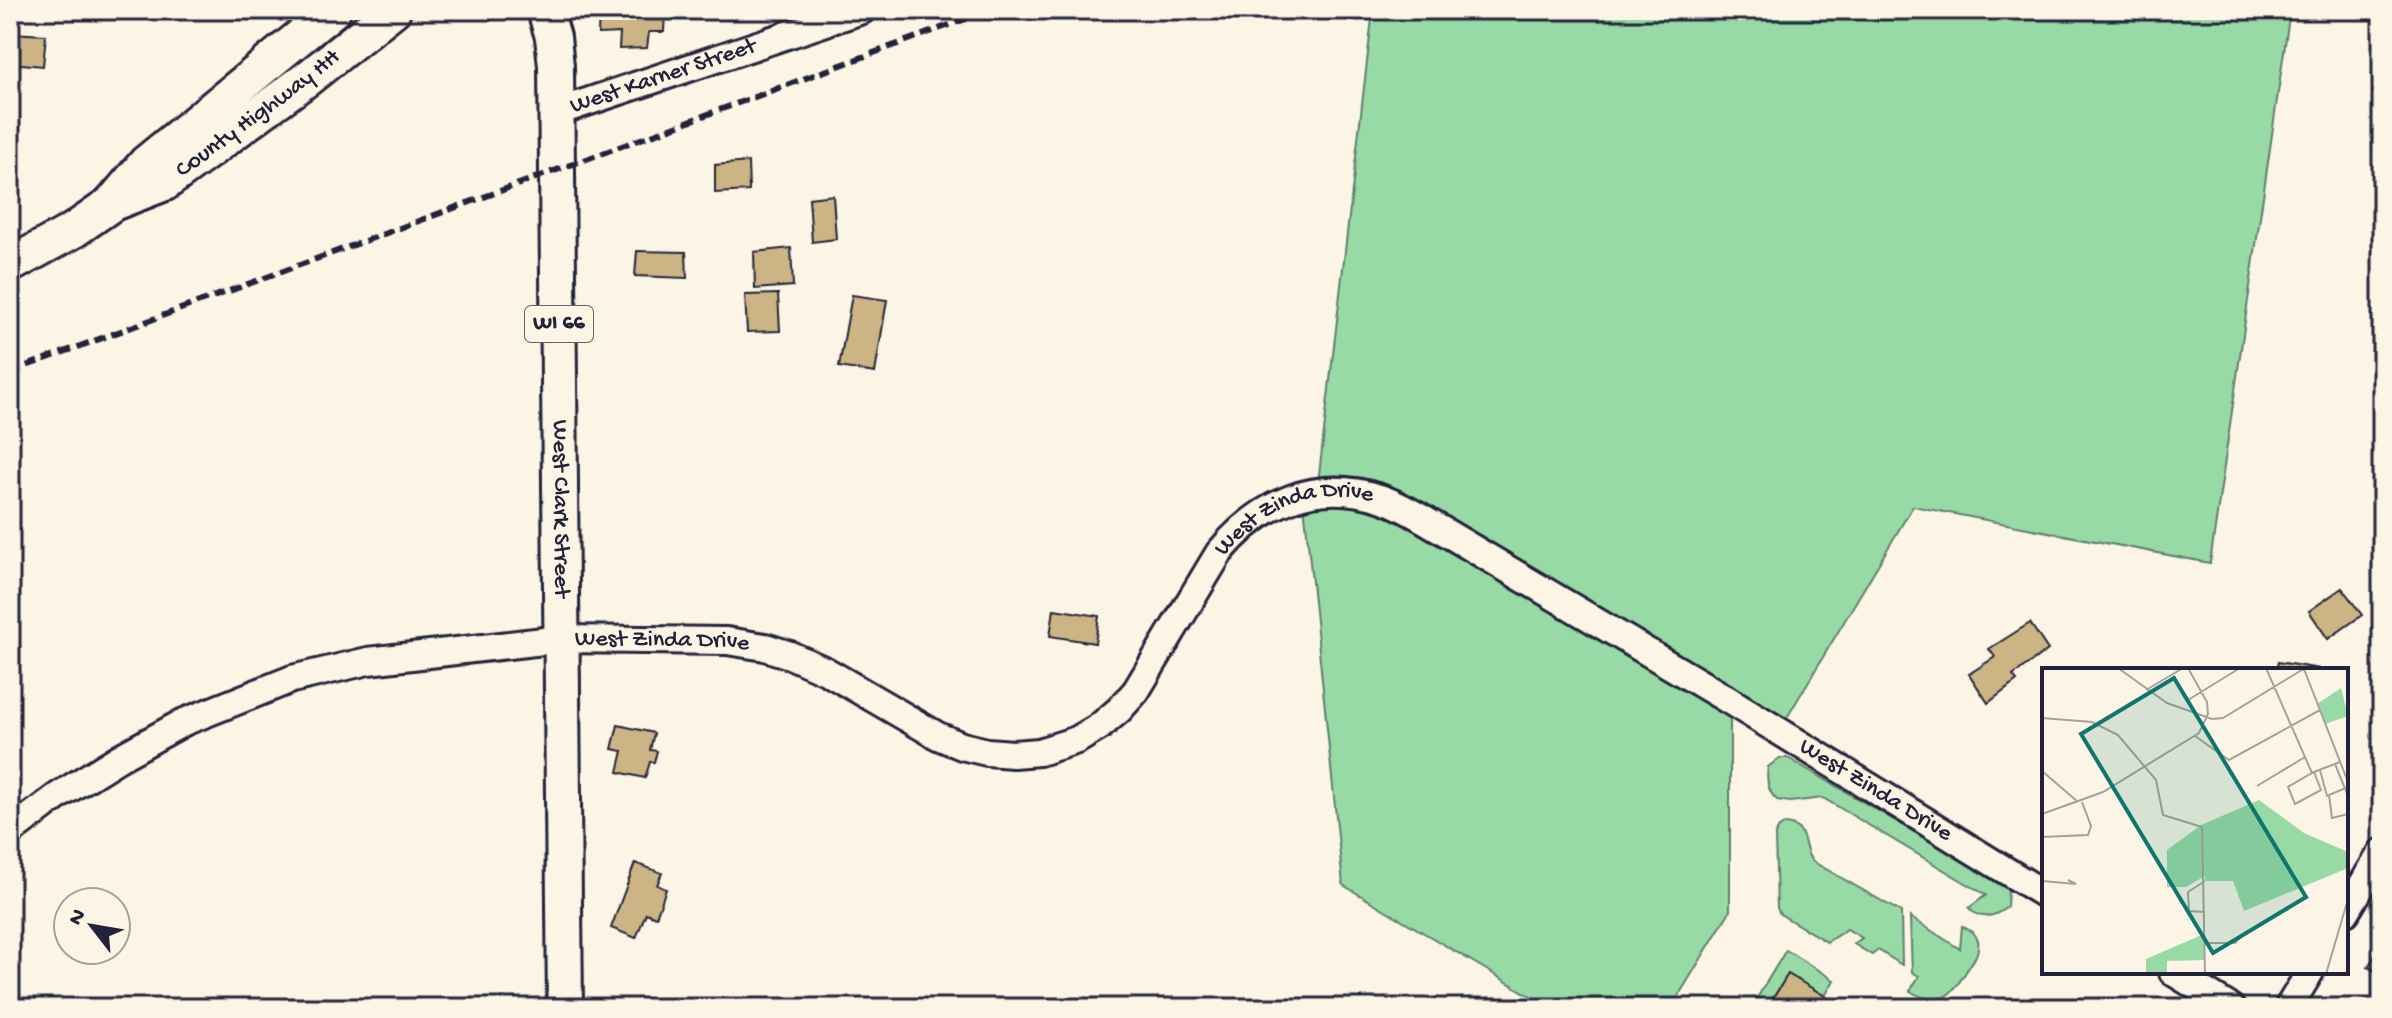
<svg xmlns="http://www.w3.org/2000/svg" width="2392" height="1018" viewBox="0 0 2392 1018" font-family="'Gochi Hand',sans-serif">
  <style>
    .green { fill: #98daa5; stroke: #5d7e70; stroke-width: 2 }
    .building { fill: #cdb484; stroke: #22223b; stroke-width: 2 }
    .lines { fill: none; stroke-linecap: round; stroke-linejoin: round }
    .minor-casing { stroke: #22223b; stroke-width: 32 }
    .major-casing { stroke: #22223b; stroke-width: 40 }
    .minor { stroke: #fcf5e5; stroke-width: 26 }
    .major { stroke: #fcf5e5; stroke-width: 34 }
    .rail { stroke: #22223b; stroke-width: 6; stroke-dasharray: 12 6; stroke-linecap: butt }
    .labels { text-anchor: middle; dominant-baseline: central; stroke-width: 8; stroke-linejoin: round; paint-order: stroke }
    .shield { fill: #fcf5e5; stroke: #63616e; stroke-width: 2 }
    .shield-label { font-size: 22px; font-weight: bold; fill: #22223b }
    .street-label { font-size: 24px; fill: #22223b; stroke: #fcf5e5 }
    .inset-road { fill: none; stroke: #a5a1a1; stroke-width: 2 }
    .view { fill: #0f766e; fill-opacity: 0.15; stroke: #0f766e; stroke-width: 4 }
    .inset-edge { fill: none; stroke: #22223b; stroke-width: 4 }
  </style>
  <rect width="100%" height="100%" fill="#fcf5e5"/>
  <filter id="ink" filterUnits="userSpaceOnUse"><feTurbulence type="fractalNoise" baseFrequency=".0125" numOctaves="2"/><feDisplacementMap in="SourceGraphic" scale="16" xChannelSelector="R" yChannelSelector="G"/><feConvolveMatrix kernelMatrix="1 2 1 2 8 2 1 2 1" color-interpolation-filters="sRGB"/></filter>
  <g filter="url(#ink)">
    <!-- green -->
    <path class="green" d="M1373 10H2290L2210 563 1913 506 1779 731 1730 702V911L1671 1008H1551L1343 885 1303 494 1317 492Z
      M1780 758H1788L2008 887 2007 907C1995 917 1979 921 1969 908L1986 895 1823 798 1790 802 1777 800C1767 791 1766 779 1768 767Z
      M1786 824C1809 827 1801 847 1812 861L1901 912 1902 965 1878 950 1872 955 1854 944 1862 938 1847 929 1827 942 1780 914 1777 908 1775 835 1779 828Z
      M1910 917 1960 949 1962 926 1972 932 1978 940C1980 952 1974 960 1967 970 1952 996 1940 1009 1910 991L1919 976 1912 972Z
      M1786 950 1834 980 1825 996 1788 974 1767 1008H1751Z"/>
    <!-- building -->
    <path class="building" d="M599 10H665L664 32H649L647 48 619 49 620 33 598 34Z
      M10 33 46 35 43 66 10 63Z
      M748 162 749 191 715 193V165Z
      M833 195 836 239 812 242 809 198Z
      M791 248 793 286 755 289 754 252Z
      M637 251 686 252 687 278 635 276Z
      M778 294 780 331 747 332 745 295Z
      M852 295 887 300 875 373 839 367Z
      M2342 588 2362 615 2328 639 2309 611Z
      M1054 609 1099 616 1095 643 1050 636Z
      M2030 623 2048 650 2013 676 2017 681 1988 703 1969 674 1995 657 1989 649Z
      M2278 662 2320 669 2276 670Z
      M618 725 654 733 650 750 657 751 654 762H650L645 778 618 772 623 751 612 749Z
      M635 863 662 873 657 885 666 889 656 917 646 913 636 938 611 928Z
      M2382 944V981L2378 979 2381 974 2368 967Z
      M1788 974 1825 996 1845 1008H1767Z"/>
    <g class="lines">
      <defs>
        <g id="minor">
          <path id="s1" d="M557 112 862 10"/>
          <path id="s2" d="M10 832 58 796 119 758 184 722 292 679 368 661 561 639 727 641 765 647 790 655 826 671 938 736 962 746 987 752 1013 754 1039 752 1077 740 1099 727 1119 710 1136 691 1219 553C1260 503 1315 477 1380 498 1396 503 1411 512 1425 520L1730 701 2044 894"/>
          <path d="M2346 912 2382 852"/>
          <path d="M2173 972 2231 1008"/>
          <path d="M2288 1008 2310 972"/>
        </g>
        <g id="major">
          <path id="s3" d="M545 10 553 37 556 66 565 1008"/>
          <path d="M113 202 146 163 333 10"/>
          <path id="s4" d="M10 265 74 230 113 203 165 183 308 78 393 10"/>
        </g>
      </defs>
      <!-- minor casing -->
      <use href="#minor" class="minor-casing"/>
      <!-- major casing -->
      <use href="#major" class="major-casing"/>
      <!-- minor -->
      <use href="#minor" class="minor"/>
      <!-- major -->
      <use href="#major" class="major"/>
      <!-- rail -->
      <path class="rail" d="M10 372 990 10"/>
    </g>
  </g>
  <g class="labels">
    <!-- shield labels -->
    <rect class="shield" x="525" y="306" width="68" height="36" rx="6"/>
    <g class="shield-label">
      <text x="559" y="324">WI 66</text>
    </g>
    <!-- street labels -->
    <g class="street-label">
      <text stroke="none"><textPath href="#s1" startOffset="112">West Karner Street</textPath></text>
      <text stroke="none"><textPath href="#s4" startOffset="292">County Highway HH</textPath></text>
      <text stroke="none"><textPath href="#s3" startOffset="500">West Clark Street</textPath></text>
      <text stroke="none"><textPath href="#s2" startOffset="1464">West Zinda Drive</textPath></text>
      <text stroke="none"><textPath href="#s2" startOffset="696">West Zinda Drive</textPath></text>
      <text stroke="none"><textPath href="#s2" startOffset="2134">West Zinda Drive</textPath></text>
    </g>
  </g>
  <!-- overview -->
  <g transform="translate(2042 668)">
    <rect width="306" height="306" fill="#fcf5e5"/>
    <path d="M299 20 306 48 283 56 275 36ZM217 132 262 165 306 184V200L202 243 191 213H163V208L144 219H125V182L159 157ZM162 266 163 292 125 293V306H104V291Z" fill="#98daa5"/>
    <path class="inset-road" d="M76 0 125 35 170 51 181 50 263 0M146 0 165 34 166 46M224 0 270 105M262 1 306 114M104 22 141 0M146 32 198 0M0 50 50 54 76 67 114 112 121 147 160 159 163 306M153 68 187 92 278 42M293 96 306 128M278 102 285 128 306 119M0 103 36 134M272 104 279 122 253 136 246 119 270 105 272 104 290 97 298 94M215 118 263 89M287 127 290 150 306 146M0 146 61 124 157 65 166 46M0 169 46 167 49 158 40 134M0 213 34 216 26 212M163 244 147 243 146 224 163 213M163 275H193L200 268M284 306 306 231"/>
    <path class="view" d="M132 10 264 229 171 285 39 66Z"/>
    <rect width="306" height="306" class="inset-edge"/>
  </g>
  <!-- margin -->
  <rect width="2392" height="1018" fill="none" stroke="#fcf5e5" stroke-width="40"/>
  <rect x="20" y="20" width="2352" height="978" fill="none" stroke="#22223b" stroke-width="3" filter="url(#ink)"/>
  <!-- north arrow -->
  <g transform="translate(92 926) rotate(301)"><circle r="38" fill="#fcf5e5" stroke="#a5a1a1" stroke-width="2"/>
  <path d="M0-6L14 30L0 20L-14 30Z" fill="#22223b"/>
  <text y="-12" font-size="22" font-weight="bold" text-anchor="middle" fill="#22223b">N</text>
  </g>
</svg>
